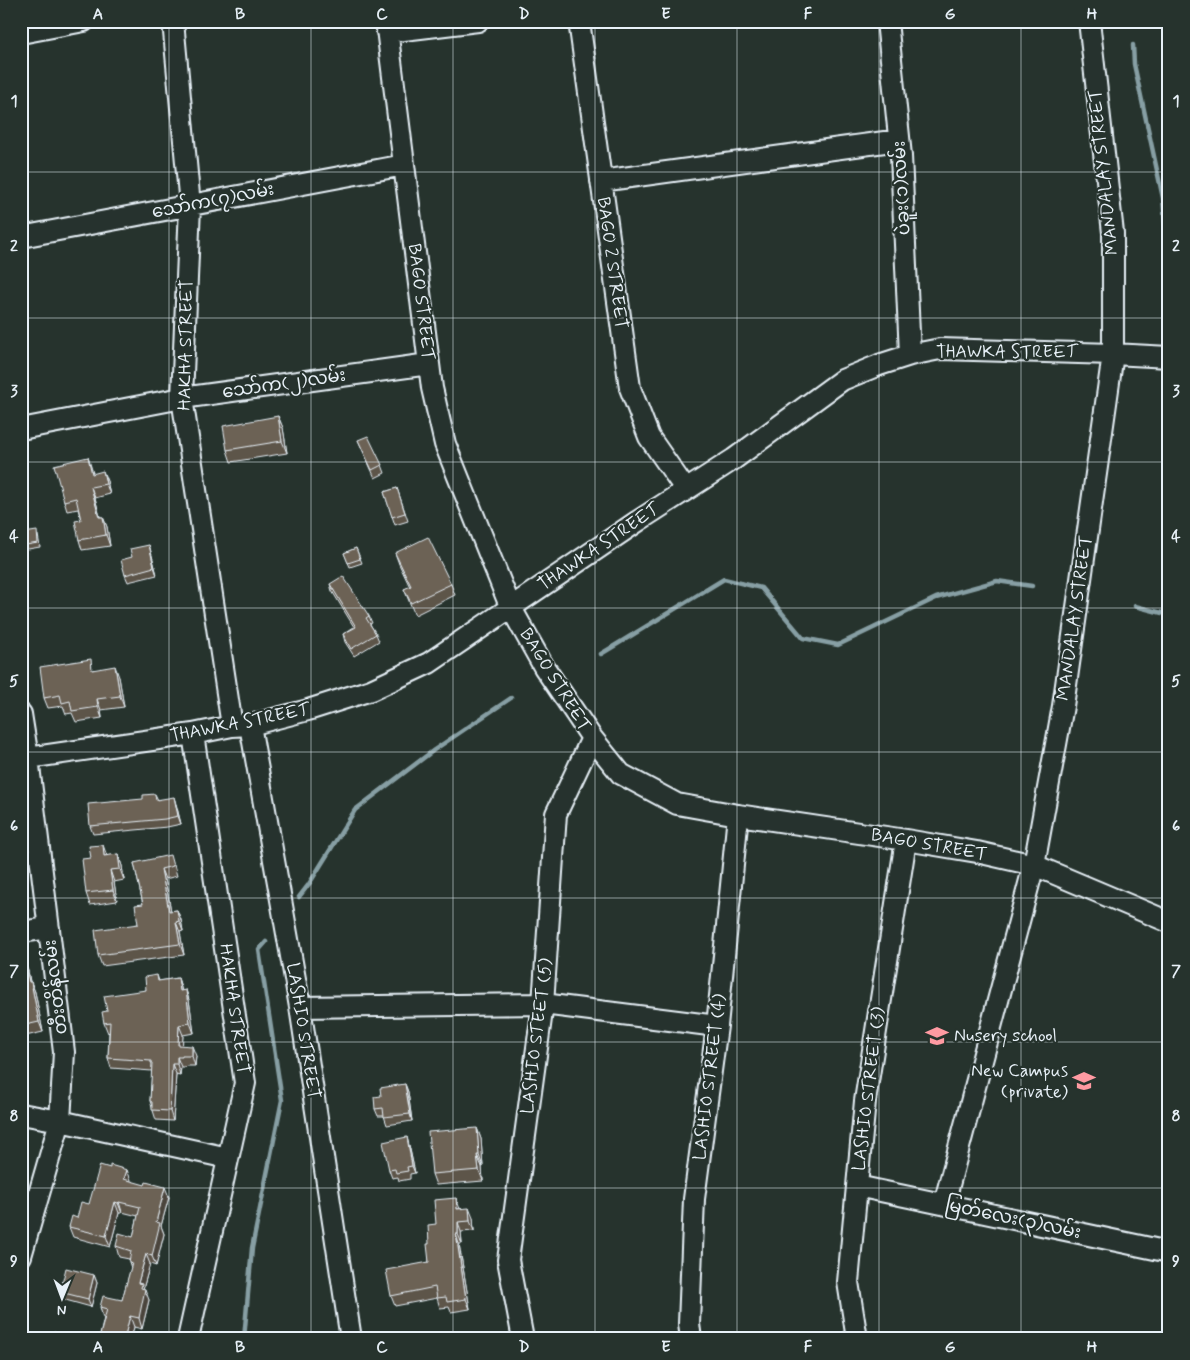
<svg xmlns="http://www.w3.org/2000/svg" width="1190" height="1360" viewBox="0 0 1190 1360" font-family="Mynerve,'Noto Sans Myanmar',sans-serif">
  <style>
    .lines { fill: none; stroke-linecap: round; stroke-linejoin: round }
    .stream { stroke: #879fa4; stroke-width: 4.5 }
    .minor-casing { stroke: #e8f1f8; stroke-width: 24 }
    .minor { stroke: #26332d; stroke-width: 20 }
    .wall { fill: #5d5449; stroke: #e8f1f8 }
    .shaded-wall { fill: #4c453c; stroke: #e8f1f8 }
    .building { fill: #6c6255; stroke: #e8f1f8 }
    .grid { fill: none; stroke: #e8f1f8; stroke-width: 1; stroke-opacity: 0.55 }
    .labels { text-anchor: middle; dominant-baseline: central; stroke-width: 4.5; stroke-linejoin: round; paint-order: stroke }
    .street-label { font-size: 18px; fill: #e8f1f8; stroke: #26332d }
    .poi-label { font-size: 18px; fill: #e8f1f8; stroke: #26332d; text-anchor: start }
    .neatline { fill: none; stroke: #e8f1f8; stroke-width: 2 }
    .grid-label { font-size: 16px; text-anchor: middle; font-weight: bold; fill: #e8f1f8 }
  </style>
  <rect width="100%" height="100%" fill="#26332d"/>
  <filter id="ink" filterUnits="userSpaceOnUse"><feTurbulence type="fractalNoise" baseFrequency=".02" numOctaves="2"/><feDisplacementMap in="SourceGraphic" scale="10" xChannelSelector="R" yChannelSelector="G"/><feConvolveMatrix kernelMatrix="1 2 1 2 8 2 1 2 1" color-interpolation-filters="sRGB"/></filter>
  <g filter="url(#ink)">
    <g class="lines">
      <!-- stream -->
      <path class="stream" d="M1133 45 1134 64 1163 198 1169 273
        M1135 606 1166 614 1169 609
        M601 654 724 579 761 588 803 638 838 645 936 598 997 581 1032 586
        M299 897 309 884 355 810 434 750 511 698
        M244 1339 252 1248 282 1100 259 950 266 942"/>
      <defs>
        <path id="minor" d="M173 21 190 206 182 398 232 726
          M386 21 432 388 445 444 510 606 544 667 592 738 621 774 677 804 738 815 906 840 977 852 1034 865 1169 922
          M579 21 630 388 649 437 686 490
          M887 21 901 156 910 355
          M387 32 478 21
          M21 33 84 21
          M601 181 899 140
          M21 237 404 165
          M21 429 182 398 429 364
          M21 714 28 758 64 1052 60 1121 21 1256
          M250 725 300 1007 351 1339
          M21 759 193 734 232 726 250 725 308 710 371 690 429 663 638 521 734 459 842 380 879 365 910 355 940 349 1113 354 1169 357
          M21 932 49 928
          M300 1007 543 1004 717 1026
          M21 1114 60 1121 228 1158
          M857 1186 1169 1252
          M944 1204 1034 865 1063 706 1113 354V233L1089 21
          M188 1339 245 1083 193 734
          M523 1339 508 1260 543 1004 556 814 592 738
          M691 1339 689 1324 694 1199 717 1026 738 815
          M857 1339 848 1282 865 1101 906 840"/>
      </defs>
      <!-- minor casing -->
      <use href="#minor" class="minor-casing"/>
      <!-- minor -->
      <use href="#minor" class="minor"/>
    </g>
    <!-- wall -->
    <path class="wall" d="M278 416 283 428 287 453 231 462 227 450Z
      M358 440 382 465 385 473 375 478Z
      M88 457 93 473 107 481 110 494 95 498 100 517H103L107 527 110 546 82 550 79 540 81 520 78 509 67 511 64 501Z
      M397 488 408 521 395 525 384 492Z
      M38 535 40 547 28 549 26 545Z
      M149 545 151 552 157 575 128 582 125 575 132 557Z
      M356 548 362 563 350 567 344 553Z
      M395 553 451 584 455 595 415 615 409 601 404 589 410 587 399 564Z
      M330 584 369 616 372 623 370 624 376 634 379 641 354 656 345 642 343 634 354 627 332 591Z
      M94 670 119 677 124 707 101 710 102 718 76 722 72 713 66 714 63 706 48 708 44 698Z
      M155 794 158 800 176 804 181 824 167 827 93 834 90 826Z
      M1169 814V837L1165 828Z
      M118 854 122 866 124 880 114 882 117 901 90 905 86 893 107 856Z
      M134 863 174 865 177 876 165 879 171 911 177 910 181 920 183 931 180 932 184 955 102 966 98 955 138 924 143 904Z
      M21 961 28 971 30 982H31L35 992 43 1032 21 1037Z
      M157 975 159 981 178 978 182 991 186 990 189 1000 194 1033 183 1035 182 1045 196 1056 195 1066H186V1067H181L180 1075 176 1074 173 1121 156 1120 150 1101 152 1071 111 1068 108 1058 109 1032 108 1033 104 1023 107 1011 146 990Z
      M405 1084 408 1092 412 1121 387 1125 384 1116H378L375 1109 381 1096Z
      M477 1128 481 1139 483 1167H482L483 1181 436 1185 432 1174Z
      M409 1145 415 1173 410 1174V1179L399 1181 398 1177 392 1178 389 1170Z
      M131 1180 130 1181 169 1197 161 1226 164 1234 156 1266 150 1264 143 1289 149 1300 142 1329 134 1327 131 1339H99L104 1318H103L100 1307 122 1300 131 1268 129 1262V1259L119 1257 116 1246 133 1237 138 1216 122 1212V1213H119L110 1247 73 1237 69 1227 89 1204Z
      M460 1208 473 1218 474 1231 461 1232 462 1244H459L470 1309 451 1312 449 1307 440 1308 437 1298 395 1306 391 1296 429 1262V1244L436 1224Z
      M94 1275 97 1283 91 1307 62 1299 60 1292Z"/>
    <!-- shaded-wall -->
    <path class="shaded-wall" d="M278 416 283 428 287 453 282 441Z
      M103 471 107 481 110 494 106 484Z
      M91 487 95 498 103 528 99 517Z
      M103 517 107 527 110 546 106 535Z
      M149 545 151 552 157 575 154 567Z
      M115 666 119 677 124 707 120 696Z
      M97 699 101 710 102 718 98 707Z
      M174 797 176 804 181 824 178 816Z
      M103 845 107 856H104Z
      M118 854 122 866 124 880 120 869Z
      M161 869 165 879 173 922 169 911Z
      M110 870 114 882 117 901 113 890Z
      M177 910 181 920 183 931 179 921Z
      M176 922 180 932 184 955 180 944Z
      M24 961 28 971 32 992 29 982Z
      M178 978 181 988 183 1001 180 991Z
      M31 982 35 992 43 1032 39 1022Z
      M186 990 189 1000 194 1033 190 1023Z
      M179 1025 183 1035 182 1055 178 1045Z
      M192 1046 196 1056 195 1066 192 1056Z
      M177 1057 181 1067 180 1075 177 1064Z
      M172 1064 176 1074 173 1121 170 1111Z
      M405 1084 408 1092 412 1121 410 1114Z
      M477 1128 481 1139 483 1167 479 1155Z
      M407 1137 409 1145 415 1173 412 1166Z
      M477 1155 482 1167 483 1181 479 1170Z
      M127 1170 131 1180 128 1189 124 1179Z
      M165 1187 169 1197 161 1226 164 1234 156 1266 152 1256 156 1222Z
      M456 1198 460 1209H457Z
      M115 1202 119 1213 110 1247 106 1236Z
      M119 1202 122 1212V1213L118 1203Z
      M469 1208 473 1218 474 1231 470 1221Z
      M458 1222 461 1232 462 1244 458 1234Z
      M456 1234 459 1244 470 1309 466 1299Z
      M146 1254 150 1264 143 1289H145L149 1300 142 1329 139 1318 138 1283Z
      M94 1275 97 1283 91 1307 88 1299Z
      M130 1316 134 1327 131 1339H124Z"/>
    <!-- building -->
    <path class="building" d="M278 416 282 441 227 450 223 426Z
      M368 436 382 465 372 470 358 440Z
      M88 457 92 474 103 471 106 484 91 487 99 517H103L106 535 79 540 75 521 81 520 76 498 64 501 54 465Z
      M397 488 405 513 392 517 384 492Z
      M37 531 38 543 26 545 24 533Z
      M428 537 451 584 411 603 404 589 411 586 395 553Z
      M149 545 154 567 125 575 121 560 132 557 130 549Z
      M356 548 360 559 348 563 344 553Z
      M343 576 369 616 366 618 376 634 351 649 343 634 356 627 330 584Z
      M91 659 92 670 115 666 120 696 97 699 98 707 72 711 70 701 62 703 60 695 44 698 40 667Z
      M155 794 156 800 174 797 178 816 165 819 90 826 88 804 143 799V795Z
      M1169 814V828H1165Z
      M103 845 104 856 118 854 120 869 110 870 113 890 86 893 82 859 91 858 89 846Z
      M170 855 173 866 161 869 169 911 177 910 179 921 176 922 180 944 98 955 95 930 138 924 135 905 143 904 134 863Z
      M21 961H24L29 982H31L39 1022 21 1026Z
      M157 975 158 981 178 978 180 991 186 990 190 1023 179 1025 178 1045 192 1046V1056H182V1057H177V1064H172L170 1111 152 1110V1102L150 1101 152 1063H151V1061L108 1058 110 1022 104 1023 102 1012 107 1011 104 996 146 990 145 977Z
      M405 1084 410 1114 384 1117 383 1108 375 1109 374 1097 381 1096 380 1088Z
      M477 1128 479 1155H477L479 1170 432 1174 428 1132Z
      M407 1137 412 1166 407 1167 408 1171 396 1173 395 1169 389 1170 383 1142Z
      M100 1165 110 1168V1165L127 1170 124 1179 145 1185 146 1182 165 1187 156 1222 160 1223 152 1256 146 1254 138 1283 142 1284 141 1288 145 1289 139 1318 130 1316 124 1339H99L107 1309 100 1307 103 1296 122 1300 132 1263 129 1262 131 1251 116 1246 119 1233 133 1237 140 1207 119 1202 118 1203 115 1202 106 1236 69 1227 72 1216 77 1218 81 1202 89 1204Z
      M456 1198 457 1209 469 1208 470 1221 458 1222V1234H456L466 1299 447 1302 446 1297 437 1298 435 1287 391 1296 386 1270 429 1262 427 1244H429L428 1225 436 1224 434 1200Z
      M66 1268 94 1275 88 1299 60 1292Z
      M54 1332 74 1338V1339H52Z"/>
  </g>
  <!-- grid -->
  <path class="grid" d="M169 21V1339M311 21V1339M453 21V1339M595 21V1339M737 21V1339M879 21V1339M1021 21V1339M21 172H1169M21 318H1169M21 462H1169M21 608H1169M21 752H1169M21 898H1169M21 1042H1169M21 1188H1169"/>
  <!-- icons -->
  <defs>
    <symbol id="school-bare" viewBox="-9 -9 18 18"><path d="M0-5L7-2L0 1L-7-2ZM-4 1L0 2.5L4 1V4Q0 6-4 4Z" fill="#ff9aa2" stroke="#26332d" stroke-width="2.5" paint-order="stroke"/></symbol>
  </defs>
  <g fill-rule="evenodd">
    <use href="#school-bare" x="921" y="1020" width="32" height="32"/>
    <use href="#school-bare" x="1068" y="1065" width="32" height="32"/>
  </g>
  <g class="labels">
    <!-- street labels -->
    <g class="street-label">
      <text transform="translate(1104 172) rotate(-96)">MANDALAY STREET</text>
      <text transform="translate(902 188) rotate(-93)">ပဲခူး(၁)လမ်း</text>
      <text transform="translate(213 201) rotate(-11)">သော်က(၇)လမ်း</text>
      <text transform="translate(612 263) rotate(82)">BAGO 2 STREET</text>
      <text transform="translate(421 302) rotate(83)">BAGO STREET</text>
      <text transform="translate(186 345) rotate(-89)">HAKHA STREET</text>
      <text x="1007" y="352">THAWKA STREET</text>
      <text transform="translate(284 384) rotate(-8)">သော်က(၂)လမ်း</text>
      <text transform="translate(599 547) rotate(-34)">THAWKA STREET</text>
      <text transform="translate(1075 618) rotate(-82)">MANDALAY STREET</text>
      <text transform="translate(555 680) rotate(58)">BAGO STREET</text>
      <text transform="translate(240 723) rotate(-11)">THAWKA STREET</text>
      <text transform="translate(929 845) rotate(10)">BAGO STREET</text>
      <text transform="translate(56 987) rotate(-97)">တီးတိန်လမ်း</text>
      <text transform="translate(234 1009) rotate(82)">HAKHA STREET</text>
      <text transform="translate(303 1031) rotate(81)">LASHIO STREET</text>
      <text transform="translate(537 1036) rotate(-83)">LASHIO STEET (5)</text>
      <text transform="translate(710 1077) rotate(-83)">LASHIO STREET (4)</text>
      <text transform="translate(869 1089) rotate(-83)">LASHIO STREET (3)</text>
      <text transform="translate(1013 1219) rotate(12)">မြတ်လေး(၃)လမ်း</text>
    </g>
    <!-- poi labels -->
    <g class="poi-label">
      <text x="954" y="1036">Nusery school</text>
      <text x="1068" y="1071" text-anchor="end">New Campus<tspan x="1068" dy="21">(private)</tspan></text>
    </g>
  </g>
  <!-- margin -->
  <rect width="1190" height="1360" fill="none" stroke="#26332d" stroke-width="55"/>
  <!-- north arrow -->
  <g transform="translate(62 1298) rotate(181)" stroke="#26332d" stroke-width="4" paint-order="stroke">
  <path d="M0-4L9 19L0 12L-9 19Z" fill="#e8f1f8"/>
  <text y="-8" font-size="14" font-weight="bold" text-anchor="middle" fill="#e8f1f8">N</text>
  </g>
  <rect x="28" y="28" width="1134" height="1304" class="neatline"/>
  <g class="grid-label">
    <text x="98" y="19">A</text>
    <text x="240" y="19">B</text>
    <text x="382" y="19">C</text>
    <text x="524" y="19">D</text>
    <text x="666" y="19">E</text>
    <text x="808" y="19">F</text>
    <text x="950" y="19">G</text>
    <text x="1092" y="19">H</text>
    <text x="14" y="106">1</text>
    <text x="1176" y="106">1</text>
    <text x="14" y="251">2</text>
    <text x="1176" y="251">2</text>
    <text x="14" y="396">3</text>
    <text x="1176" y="396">3</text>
    <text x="14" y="541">4</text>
    <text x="1176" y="541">4</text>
    <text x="14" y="686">5</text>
    <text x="1176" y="686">5</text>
    <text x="14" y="831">6</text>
    <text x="1176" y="831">6</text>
    <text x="14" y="976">7</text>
    <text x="1176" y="976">7</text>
    <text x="14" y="1121">8</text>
    <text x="1176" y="1121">8</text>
    <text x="14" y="1266">9</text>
    <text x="1176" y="1266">9</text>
    <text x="98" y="1352">A</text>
    <text x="240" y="1352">B</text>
    <text x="382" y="1352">C</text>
    <text x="524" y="1352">D</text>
    <text x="666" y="1352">E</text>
    <text x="808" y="1352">F</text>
    <text x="950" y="1352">G</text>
    <text x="1092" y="1352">H</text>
  </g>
</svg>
